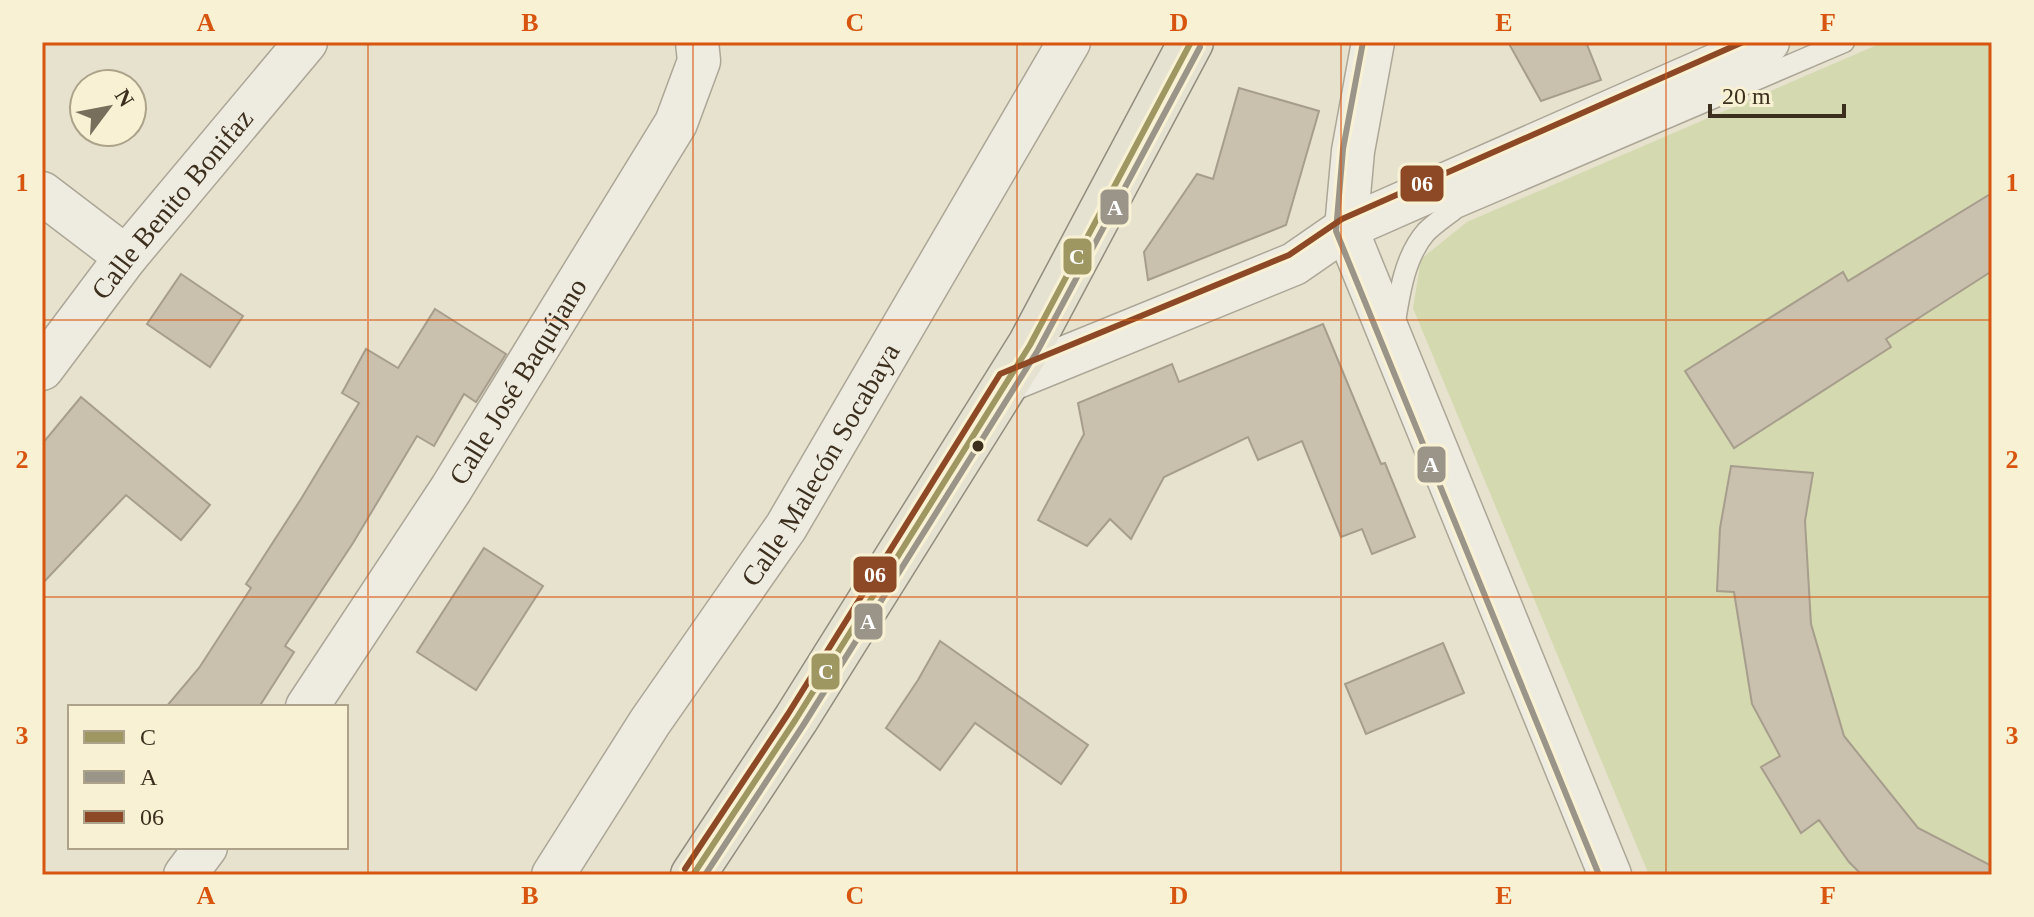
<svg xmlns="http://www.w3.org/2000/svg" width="2034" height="917" viewBox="0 0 2034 917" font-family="Georgia,serif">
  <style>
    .green { fill: #d4d9af }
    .building { fill: #cac0ae; stroke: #a79d8d; stroke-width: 2 }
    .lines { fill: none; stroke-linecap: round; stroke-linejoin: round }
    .service-casing { stroke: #aca697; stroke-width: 23 }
    .minor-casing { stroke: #aca697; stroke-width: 45 }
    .primary-casing { stroke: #918c7e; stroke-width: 47 }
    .service { stroke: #eeebe0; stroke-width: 20 }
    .minor { stroke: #eeebe0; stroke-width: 42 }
    .primary { stroke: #e6e2d1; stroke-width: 44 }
    .bus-1-casing { stroke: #f8f1d4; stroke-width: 12 }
    .bus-2-casing { stroke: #f8f1d4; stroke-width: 12 }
    .bus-3-casing { stroke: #f8f1d4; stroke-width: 12 }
    .bus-1 { stroke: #9e9762; stroke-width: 6 }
    .bus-2 { stroke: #9b9589; stroke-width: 6 }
    .bus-3 { stroke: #8d4925; stroke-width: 6 }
    .grid { fill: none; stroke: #d7550e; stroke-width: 2; stroke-opacity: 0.55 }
    .bus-dot { fill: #3c2f1e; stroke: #f8f1d4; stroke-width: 3 }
    .labels { text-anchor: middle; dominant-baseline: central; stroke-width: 6; stroke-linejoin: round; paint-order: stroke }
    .street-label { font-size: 28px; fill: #3c2f1e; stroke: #f8f1d4 }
    .line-badge { stroke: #f8f1d4; stroke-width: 3 }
    .badge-label { font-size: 22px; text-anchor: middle; font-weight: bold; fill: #fff }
    .neatline { fill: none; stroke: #d7550e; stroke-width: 3 }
    .grid-label { font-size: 26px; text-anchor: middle; font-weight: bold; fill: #d7550e }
  </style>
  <rect width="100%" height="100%" fill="#e6e2ce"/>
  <!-- green -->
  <path class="green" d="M1884 42H1992V875H1649L1413 308 1421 259 1467 222Z"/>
  <!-- building -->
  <path class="building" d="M1508 42H1586L1601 80 1541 101Z
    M1239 88 1319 111 1286 225 1148 280 1144 252 1197 174 1213 179Z
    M1992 193V271L1886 339 1891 347 1734 448 1685 371 1843 272 1848 281Z
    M181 274 243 316 210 367 147 324Z
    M435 309 506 354 476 402 464 394 434 446 417 436 353 543 285 646 294 652 259 707H166L199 668 251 588 246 584 301 499 359 403 342 393 366 349 398 368Z
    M1323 324 1381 464 1385 463 1415 537 1372 554 1362 529 1341 537 1302 441 1258 460 1248 437 1164 477 1131 539 1110 519 1087 546 1038 520 1084 434 1078 403 1172 364 1179 382Z
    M81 397 210 505 181 540 126 495 42 584V444Z
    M1731 466 1813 473 1805 521 1811 624 1844 736 1918 828 1992 866V875H1862L1849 862 1819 820 1801 833 1761 767 1780 756 1752 704 1734 592 1717 591 1720 528Z
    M484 548 543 586 476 690 417 652Z
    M940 641 1088 745 1061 784 975 723 940 770 886 728 918 680Z
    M1443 643 1464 693 1366 734 1345 684Z"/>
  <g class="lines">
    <defs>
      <path id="service" d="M1394 328C1399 296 1404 257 1426 232 1435 223 1446 216 1456 208L1844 42"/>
      <g id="minor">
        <path d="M1373 42 1353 151 1346 228 1610 875"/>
        <path d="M42 193 126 257"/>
        <path id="s1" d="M42 369 126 257 306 42"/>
        <path d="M1007 381 1294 264 1346 228 1768 42"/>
        <path id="s2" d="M307 707 451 489 676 123 699 61 697 42"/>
        <path d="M185 875 206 847"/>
        <path id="s3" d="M553 875 650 722 786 527 1069 42"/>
      </g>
      <path id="primary" d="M693 875 796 719 1030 345 1191 42"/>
    </defs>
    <!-- service casing -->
    <use href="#service" class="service-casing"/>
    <!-- minor casing -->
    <use href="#minor" class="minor-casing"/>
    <!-- primary casing -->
    <use href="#primary" class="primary-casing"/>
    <!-- service -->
    <use href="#service" class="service"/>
    <!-- minor -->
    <use href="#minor" class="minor"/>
    <!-- primary -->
    <use href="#primary" class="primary"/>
    <defs>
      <path id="bus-1" d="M693 875 796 719 1030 345 1191 42"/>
      <path id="bus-2" d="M1363 42 1343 149 1336 231 1599 875
        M705 875 804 724 1038 350 1200 47"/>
      <path id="bus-3" d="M685 869 788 714 1000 374 1289 255 1342 219 1743 42"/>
    </defs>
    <!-- bus-1 casing -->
    <use href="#bus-1" class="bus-1-casing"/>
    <!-- bus-2 casing -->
    <use href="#bus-2" class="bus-2-casing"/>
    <!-- bus-3 casing -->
    <use href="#bus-3" class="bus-3-casing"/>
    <!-- bus-1 -->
    <use href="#bus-1" class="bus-1"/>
    <!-- bus-2 -->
    <use href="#bus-2" class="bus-2"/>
    <!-- bus-3 -->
    <use href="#bus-3" class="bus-3"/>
  </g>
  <!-- grid -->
  <path class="grid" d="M368 42V875M693 42V875M1017 42V875M1341 42V875M1666 42V875M42 320H1992M42 597H1992"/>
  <!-- markers -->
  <circle class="bus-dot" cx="978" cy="446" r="7"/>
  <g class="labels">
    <!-- street labels -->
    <g class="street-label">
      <text stroke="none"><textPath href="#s1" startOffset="210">Calle Benito Bonifaz</textPath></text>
      <text stroke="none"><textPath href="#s2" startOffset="388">Calle José Baquíjano</textPath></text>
      <text stroke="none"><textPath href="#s3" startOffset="490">Calle Malecón Socabaya</textPath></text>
    </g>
  </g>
  <g class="line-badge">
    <rect x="1399" y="164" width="46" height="39" rx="8" fill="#8d4925"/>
    <rect x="1099" y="188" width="31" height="38" rx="8" fill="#9b9589"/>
    <rect x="1062" y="237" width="31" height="39" rx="8" fill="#9e9762"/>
    <rect x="1416" y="445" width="31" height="39" rx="8" fill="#9b9589"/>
    <rect x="852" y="555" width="46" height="39" rx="8" fill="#8d4925"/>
    <rect x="853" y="602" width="31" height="39" rx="8" fill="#9b9589"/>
    <rect x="810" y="652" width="31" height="39" rx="8" fill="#9e9762"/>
  </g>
  <g class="badge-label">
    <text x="1422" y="191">06</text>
    <text x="1115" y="215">A</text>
    <text x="1077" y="264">C</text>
    <text x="1431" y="472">A</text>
    <text x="875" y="582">06</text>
    <text x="868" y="629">A</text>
    <text x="826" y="679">C</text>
  </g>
  <!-- border -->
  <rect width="2034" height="917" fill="none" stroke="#f8f1d4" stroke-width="88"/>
  <!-- legend -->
  <rect x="68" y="705" width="280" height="144" fill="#f8f1d4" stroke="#ada38b" stroke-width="2"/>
  <rect x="84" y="731" width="40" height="12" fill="#9e9762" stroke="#ada38b" stroke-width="2"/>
  <text x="140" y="745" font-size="24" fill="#3c2f1e">C</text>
  <rect x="84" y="771" width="40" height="12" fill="#9b9589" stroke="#ada38b" stroke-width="2"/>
  <text x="140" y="785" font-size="24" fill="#3c2f1e">A</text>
  <rect x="84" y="811" width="40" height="12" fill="#8d4925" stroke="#ada38b" stroke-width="2"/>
  <text x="140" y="825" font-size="24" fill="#3c2f1e">06</text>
  <!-- north arrow -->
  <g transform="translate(108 108) rotate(58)"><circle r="38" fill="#f8f1d4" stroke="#ada38b" stroke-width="2"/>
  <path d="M0-6L14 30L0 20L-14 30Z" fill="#786e5c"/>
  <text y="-12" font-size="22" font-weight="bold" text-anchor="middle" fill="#3c2f1e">N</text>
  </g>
  <!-- scale -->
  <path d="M1710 104v12h134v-12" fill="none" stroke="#3c2f1e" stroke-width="4"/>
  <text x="1722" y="104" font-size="24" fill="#3c2f1e" stroke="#f8f1d4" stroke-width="6" paint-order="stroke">20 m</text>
  <rect x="44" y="44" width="1946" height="829" class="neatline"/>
  <g class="grid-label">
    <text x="206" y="31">A</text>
    <text x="530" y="31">B</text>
    <text x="855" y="31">C</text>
    <text x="1179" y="31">D</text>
    <text x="1504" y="31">E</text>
    <text x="1828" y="31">F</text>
    <text x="22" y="191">1</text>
    <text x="2012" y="191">1</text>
    <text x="22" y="468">2</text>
    <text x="2012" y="468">2</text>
    <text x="22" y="744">3</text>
    <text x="2012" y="744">3</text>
    <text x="206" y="904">A</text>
    <text x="530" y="904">B</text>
    <text x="855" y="904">C</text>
    <text x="1179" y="904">D</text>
    <text x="1504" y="904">E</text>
    <text x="1828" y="904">F</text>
  </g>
</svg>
